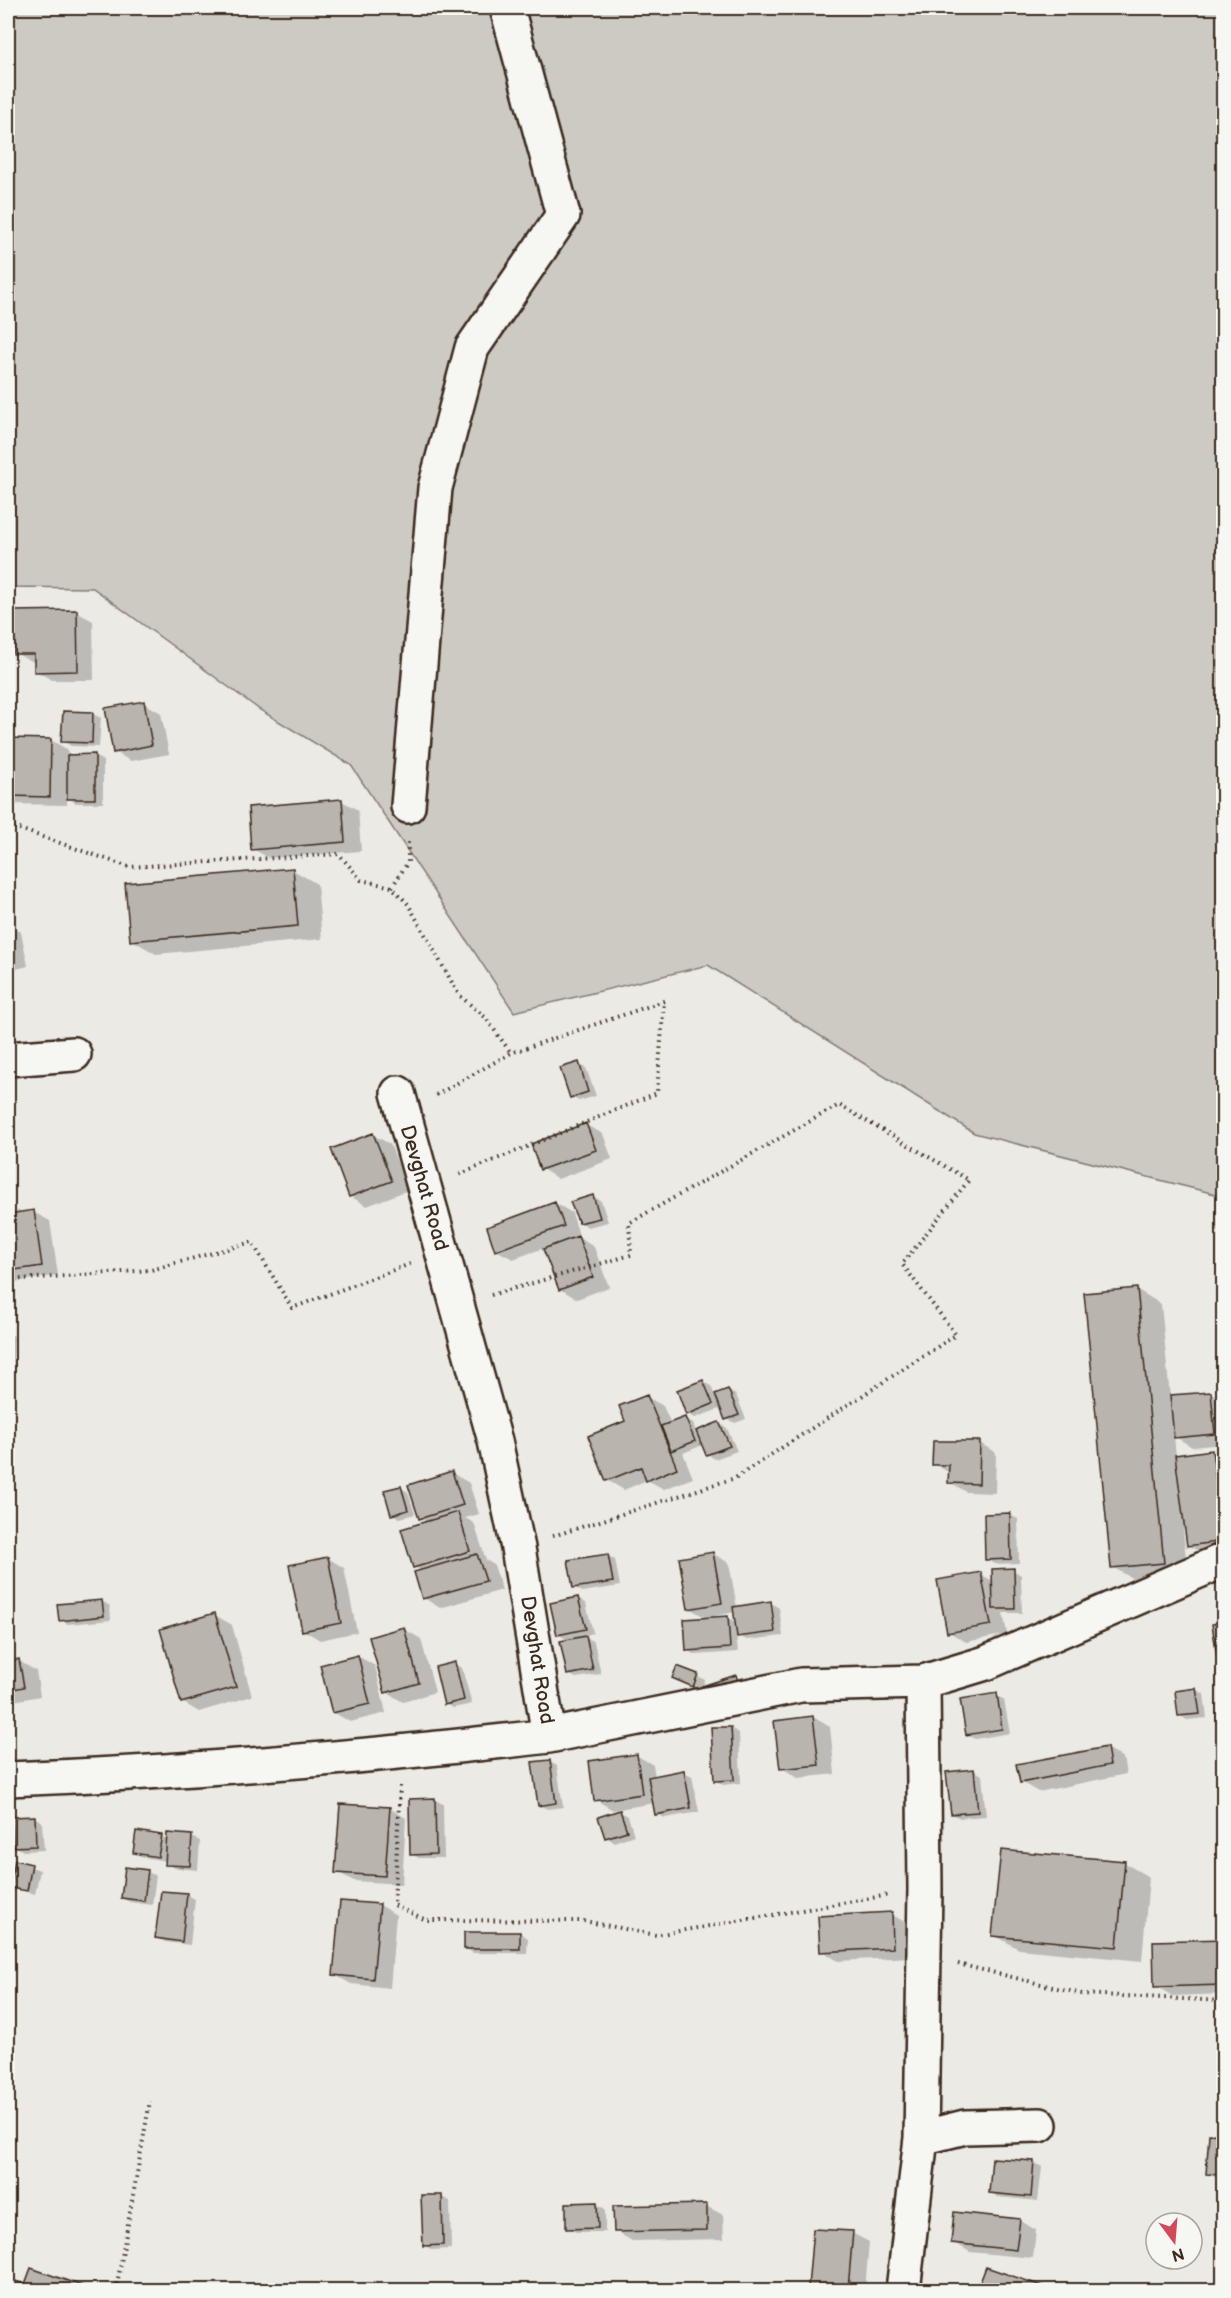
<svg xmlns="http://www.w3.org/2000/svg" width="1231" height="2298" viewBox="0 0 1231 2298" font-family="'Balsamiq Sans',sans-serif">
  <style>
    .green { fill: #cdcac4; stroke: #847a71; stroke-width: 1.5 }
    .shadow { fill: #0003; fill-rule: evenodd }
    .building { fill: #bab4ae; stroke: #3b2a1e; stroke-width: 1.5 }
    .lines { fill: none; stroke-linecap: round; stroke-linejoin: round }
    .minor-casing { stroke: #3b2a1e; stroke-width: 38 }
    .path { stroke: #3b2a1e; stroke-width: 4; stroke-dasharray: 1.5 4.5; stroke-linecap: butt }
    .minor { stroke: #f6f6f2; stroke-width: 33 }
    .labels { text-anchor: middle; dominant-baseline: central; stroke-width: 4.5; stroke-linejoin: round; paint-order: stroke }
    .street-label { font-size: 20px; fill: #3b2a1e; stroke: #f6f6f2 }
  </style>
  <rect width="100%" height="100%" fill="#ebeae5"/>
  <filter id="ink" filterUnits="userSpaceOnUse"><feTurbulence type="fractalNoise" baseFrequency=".0167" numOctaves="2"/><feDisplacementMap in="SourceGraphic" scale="12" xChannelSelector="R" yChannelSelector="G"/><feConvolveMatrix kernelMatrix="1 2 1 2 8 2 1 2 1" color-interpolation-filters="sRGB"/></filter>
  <g filter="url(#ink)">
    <!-- green -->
    <path class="green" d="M8 8H1223V1196L974 1133 708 965 514 1012 351 765 260 710 93 588 8 587Z"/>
    <!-- shadow -->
    <path class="shadow" d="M76 612 93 621 94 680H52L36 671V663L14 653Z
      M144 703 161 713 169 754 131 761 114 752Z
      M93 714 101 718 99 747 71 746 63 741Z
      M8 740H51L68 750 67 756H95L103 761V803H76L67 797V805L8 804Z
      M342 801 358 810 361 851 269 858 253 849Z
      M293 870 317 884 322 939 156 954 132 940Z
      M8 924 21 932 28 966 8 971Z
      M578 1064 586 1068 596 1096 579 1101 571 1097Z
      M586 1125 603 1134 612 1159 558 1179 542 1169Z
      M373 1135 390 1144 408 1190 367 1206 350 1196Z
      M593 1196 601 1201 608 1222 588 1227 580 1222Z
      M555 1203 572 1213 579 1235 576 1236 594 1247 609 1287 577 1299 560 1289 544 1248 513 1259 496 1250Z
      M33 1212 50 1221 58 1275 15 1282 8 1277V1216Z
      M1136 1289 1161 1304 1170 1397 1211 1393 1224 1401V1444L1192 1447 1174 1436 1176 1456 1212 1452 1224 1459V1552L1205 1555 1188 1545 1186 1529 1183 1530 1188 1577 1137 1581 1112 1567Z
      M8 1333 14 1336 12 1416H8Z
      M703 1382 711 1386 715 1396 728 1391 736 1395 746 1419 735 1423 727 1419 722 1408 695 1418 687 1414Z
      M647 1397 663 1406 671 1424 685 1418 693 1423 696 1432 719 1423 727 1428 737 1451 715 1459 707 1454 703 1445 683 1453 693 1478 664 1489 647 1480 624 1490 607 1480 627 1422Z
      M980 1443 996 1453 995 1493 966 1492 950 1482V1473L934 1464Z
      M452 1473 469 1483 479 1514 465 1518 474 1523 486 1560 494 1565 502 1590 440 1608 424 1598 422 1571 415 1567 428 1523 420 1518Z
      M400 1487 408 1492 415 1514 400 1518 392 1514Z
      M1010 1515 1018 1519 1019 1563 994 1564 986 1559Z
      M712 1553 729 1563 737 1608 771 1603 779 1608 783 1636 747 1640 736 1635 738 1652 695 1655 687 1650 708 1619 689 1608ZM735 1612 737 1623 727 1617 714 1618V1616Z
      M607 1555 615 1560 620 1586 582 1592 574 1587Z
      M328 1558 344 1568 357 1632 320 1640 303 1630Z
      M1013 1570 1021 1575 1022 1613H1003L1007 1634 966 1642 949 1632 980 1574 993 1581Z
      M578 1598 586 1603 593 1633 583 1636 594 1642 601 1674 576 1678 568 1674 569 1641 558 1634Z
      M102 1601 110 1606 111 1620 68 1624 60 1620Z
      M215 1615 232 1625 252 1696 199 1712 182 1702Z
      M404 1629 421 1639 435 1692 403 1702 386 1692Z
      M358 1656 375 1666 386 1713 350 1722 333 1712Z
      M19 1661 36 1671 40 1696 8 1702V1663Z
      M454 1664 462 1668 472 1704 453 1708 445 1704Z
      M697 1676 705 1680 701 1690 682 1682Z
      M1196 1689 1204 1694 1207 1718 1187 1720 1179 1715Z
      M996 1695 1004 1700 1010 1733 975 1739 967 1734Z
      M813 1717 830 1727 835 1774 798 1778 782 1768Z
      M731 1728 739 1733 741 1783 723 1785 715 1780Z
      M1106 1748 1123 1758 1126 1774 1038 1792 1021 1782Z
      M636 1755 653 1765 655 1777 684 1772 692 1776 699 1812 665 1818 657 1814 654 1803 613 1810 596 1800Z
      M549 1761 557 1766 563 1807 548 1809 540 1805Z
      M974 1770 982 1775 986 1816 960 1818 952 1814Z
      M435 1800 443 1804 444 1858H419L411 1854Z
      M389 1808 406 1818 402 1884 354 1881 337 1872Z
      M620 1812 628 1816 634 1835 614 1842 606 1837Z
      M34 1817 42 1822 44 1850 23 1851 15 1846Z
      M161 1836 168 1841 192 1837 200 1841 198 1870 175 1868 167 1864V1861L142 1857 134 1852Z
      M16 1862 40 1870 35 1894 11 1887Z
      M1124 1863 1149 1877 1142 1961 1019 1949 994 1935Z
      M126 1869 148 1872 156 1876 152 1905 130 1902 122 1898Z
      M162 1892 187 1895 195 1899 190 1945 165 1942 157 1938Z
      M380 1905 396 1915 390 1988 351 1984 335 1975Z
      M891 1914 908 1924 910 1957 838 1961 822 1951Z
      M520 1933 528 1938 527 1953H473L465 1948Z
      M1224 1940V1994L1172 1996 1156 1986Z
      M1224 2137V2182L1207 2173Z
      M1034 2162 1042 2167 1038 2201 998 2197 990 2192Z
      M442 2197 450 2201 451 2249 432 2250 424 2245Z
      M597 2204 605 2209V2232H576L568 2228Z
      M706 2206 723 2215 724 2239 632 2241 615 2231Z
      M1020 2221 1036 2230 1033 2258 970 2252 953 2242Z
      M852 2233 869 2242 865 2290H817L810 2286Z
      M986 2269 1044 2288 1048 2290H979Z
      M32 2270 89 2290H13L16 2282 26 2286Z"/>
    <!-- building -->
    <path class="building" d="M77 610 78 671 34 672V654H13L12 611Z
      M144 701 152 745 113 753 105 708Z
      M63 711 93 712 92 743 61 742Z
      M8 738 51 739 50 797 8 796Z
      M95 754V799H67V755Z
      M342 799 345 842 251 850 248 807Z
      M293 868 298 926 130 941 125 883Z
      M579 1062 588 1092 570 1098 560 1068Z
      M586 1123 596 1150 540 1170 531 1144Z
      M373 1133 392 1181 349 1197 331 1149Z
      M593 1195 600 1218 579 1223 570 1202Z
      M555 1202 564 1226 495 1251 487 1227Z
      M34 1210 42 1266 8 1271V1214Z
      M578 1236 593 1277 559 1290 543 1249Z
      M1137 1288 1164 1563 1111 1568 1084 1293Z
      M703 1380 713 1404 686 1415 677 1390Z
      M728 1389 739 1415 725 1420 715 1394Z
      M1211 1392 1215 1434 1174 1438 1170 1395Z
      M647 1395 677 1468 646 1481 641 1467 606 1481 588 1436 625 1421 619 1406Z
      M685 1417 695 1441 671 1451 661 1426Z
      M719 1422 730 1446 706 1455 696 1431Z
      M933 1441H980L979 1484 948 1483 949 1465H932Z
      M1212 1450 1224 1541 1187 1546 1175 1455Z
      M452 1471 463 1505 419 1519 408 1485Z
      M401 1486 408 1510 391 1515 384 1490Z
      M458 1512 470 1551 413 1568 401 1529Z
      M1010 1513 1011 1559 985 1560 984 1514Z
      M713 1552 722 1603 688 1609 679 1558Z
      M477 1554 486 1581 422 1599 414 1572Z
      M608 1554 613 1582 573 1588 568 1560Z
      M328 1557 341 1623 302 1631 289 1565Z
      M1014 1568 1015 1609H993L992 1569Z
      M981 1572 991 1625 947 1633 937 1580Z
      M578 1597 586 1629 557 1635 550 1603Z
      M102 1600 104 1616 59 1621 57 1604Z
      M771 1601 775 1632 737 1637 733 1607Z
      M215 1613 236 1687 181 1703 160 1629Z
      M728 1616 730 1648 686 1651 684 1619Z
      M1224 1622V1655L1217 1656 1212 1624Z
      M404 1627 419 1683 385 1693 369 1637Z
      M586 1636 593 1670 567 1675 560 1641Z
      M358 1655 370 1704 332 1713 320 1665Z
      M19 1659 24 1687 8 1690V1662Z
      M455 1662 464 1700 444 1705 435 1667Z
      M677 1666 698 1674 693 1687 672 1678Z
      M736 1675 740 1687 706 1698 702 1686Z
      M1196 1688 1200 1714 1178 1716 1175 1691Z
      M997 1693 1002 1729 966 1735 960 1699Z
      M813 1716 819 1765 780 1769 774 1721Z
      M711 1727H731L734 1780 714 1781Z
      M1107 1747 1110 1765 1020 1783 1016 1764Z
      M637 1754 642 1794 594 1801 589 1761Z
      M550 1760 556 1803 538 1806 532 1762Z
      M974 1769 978 1812 951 1814 946 1772Z
      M684 1770 691 1808 655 1815 648 1777Z
      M435 1798 436 1854 410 1855 409 1799Z
      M340 1804 390 1807 385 1876 335 1873Z
      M620 1810 627 1831 605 1838 598 1817Z
      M35 1816 36 1846 13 1847 12 1817Z
      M136 1831 162 1835 158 1857 133 1853Z
      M167 1833 192 1835 190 1866 165 1865Z
      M1001 1850 1125 1861 1117 1947 992 1936Z
      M15 1860 32 1864 27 1891 10 1888Z
      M125 1867 148 1870 144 1901 121 1898Z
      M161 1891 187 1893 182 1942 155 1938Z
      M340 1901 380 1904 373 1979 333 1975Z
      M892 1912 893 1948 820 1952 818 1916Z
      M464 1932H520V1949H464Z
      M1224 1939V1985L1154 1987 1153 1941Z
      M1209 2134 1224 2135V2175L1206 2174Z
      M992 2158 1034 2161 1031 2197 989 2193Z
      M421 2195H442L443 2245 423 2246Z
      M597 2202 598 2228 566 2229V2203Z
      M707 2204V2230L614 2232 613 2206Z
      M954 2212 1020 2219 1016 2250 951 2243Z
      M813 2229 853 2231 848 2289 808 2287Z
      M986 2267 1045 2287 1043 2290H977Z
      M31 2268 88 2288 87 2290H12L15 2281 25 2284Z"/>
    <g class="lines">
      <defs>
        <path id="minor" d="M408 806 435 488 472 348 563 215 507 8
          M8 1059 74 1054
          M549 1736 801 1685 923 1682
          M8 1779C189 1772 369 1757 549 1736L518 1548 495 1441 398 1093
          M921 2138 965 2127 1040 2125
          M903 2290 921 2138 925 1889 923 1682 986 1663 1224 1560"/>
      </defs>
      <!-- minor casing -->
      <use href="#minor" class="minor-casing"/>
      <!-- path -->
      <path class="path" d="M8 825 129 867 339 854 361 880 392 887 408 904 459 995 485 1017 511 1053
        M392 887 408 862V840
        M436 1095 511 1053 664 1001 657 1093 456 1176
        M8 1280 151 1270 252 1242 292 1308 410 1264
        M491 1295 631 1255 629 1223 839 1105 969 1180 902 1264 956 1335 735 1478 550 1537
        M400 1786 394 1905 426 1920 584 1921 656 1935 889 1895
        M958 1964 1082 1994 1224 2001
        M116 2290 150 2101"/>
      <!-- minor -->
      <use href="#minor" class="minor"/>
    </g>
  </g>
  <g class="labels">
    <!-- street labels -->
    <g class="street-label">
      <text transform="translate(424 1188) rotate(74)">Devghat Road</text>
      <text transform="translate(537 1660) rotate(81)">Devghat Road</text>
    </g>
  </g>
  <!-- margin -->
  <rect width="1231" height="2298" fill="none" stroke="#f6f6f2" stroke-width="30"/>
  <rect x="15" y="15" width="1201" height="2268" fill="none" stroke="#3b2a1e" stroke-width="2" filter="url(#ink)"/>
  <!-- north arrow -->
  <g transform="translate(1174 2241) rotate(164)"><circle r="28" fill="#f6f6f2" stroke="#aba49d" stroke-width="1.5"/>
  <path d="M0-4.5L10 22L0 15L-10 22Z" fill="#d1495b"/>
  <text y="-9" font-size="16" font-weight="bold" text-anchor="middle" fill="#3b2a1e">N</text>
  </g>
</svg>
